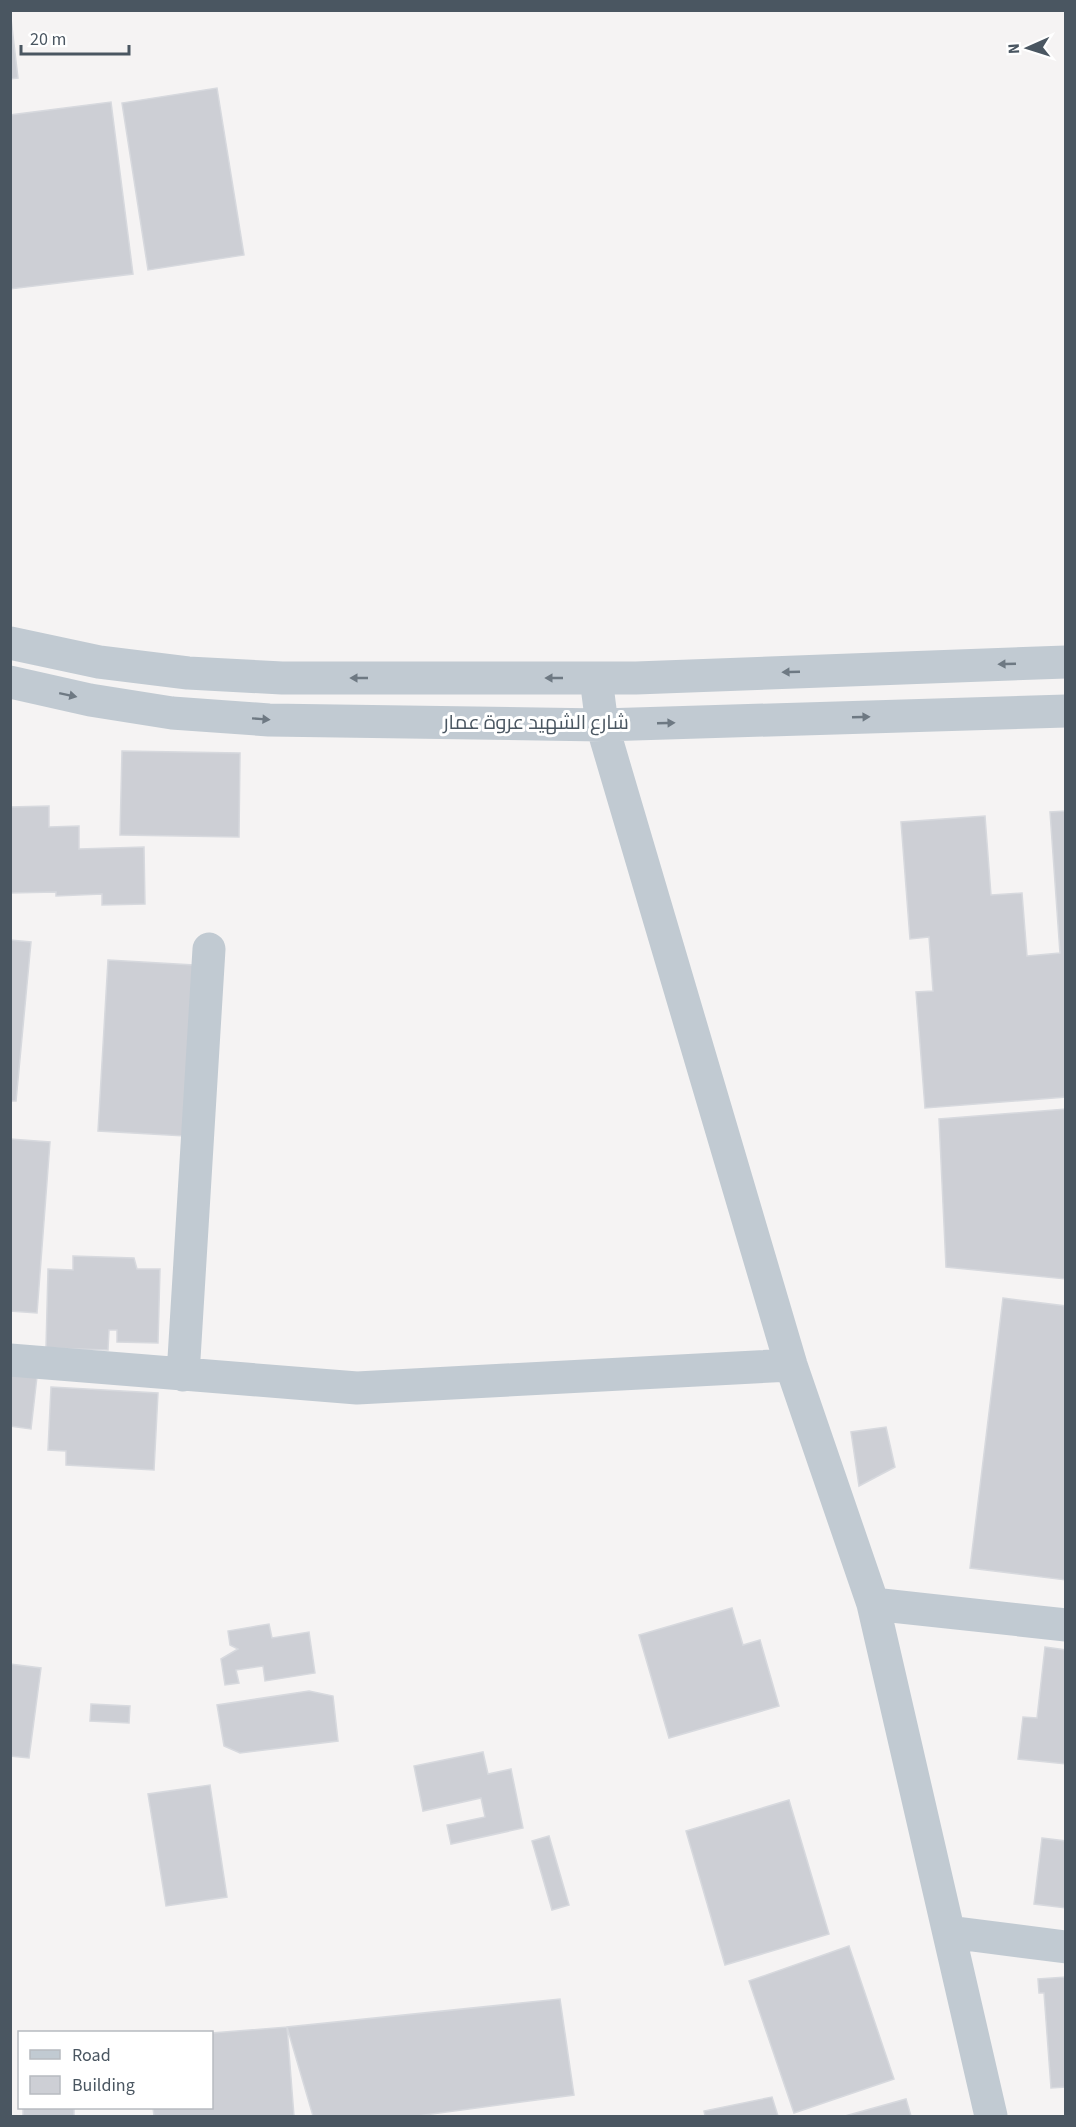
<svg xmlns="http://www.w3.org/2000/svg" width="1076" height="2127" viewBox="0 0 1076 2127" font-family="'Source Sans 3',Cairo,sans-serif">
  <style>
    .building { fill: #cdcfd5; stroke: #d7d9de; stroke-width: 1.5 }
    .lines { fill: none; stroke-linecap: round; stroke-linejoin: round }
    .minor { stroke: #c1cad2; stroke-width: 33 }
    .oneway { fill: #6e7983 }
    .labels { text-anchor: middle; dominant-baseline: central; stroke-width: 6; stroke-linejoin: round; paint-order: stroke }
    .street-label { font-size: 20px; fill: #4a5661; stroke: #fff }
  </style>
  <rect width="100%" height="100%" fill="#f5f3f3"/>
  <!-- building -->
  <path class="building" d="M10 10 18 78 10 79Z
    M217 88 244 255 148 270 122 103Z
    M111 102 133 274 10 289V115Z
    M122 751 240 753 239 837 120 835Z
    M49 806V827L79 826V849L144 847 145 904 102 905V894L56 896V892L10 893V807Z
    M1066 811V1097L925 1108 916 992 933 991 929 937 910 939 901 822 985 816 991 895 1022 893 1027 956 1060 953 1050 812Z
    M10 940 31 942 16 1101H10Z
    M108 960 194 965 185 1136 98 1131Z
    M1066 1109V1279L946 1267 939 1119Z
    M10 1139 50 1142 37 1313 10 1311Z
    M73 1256 134 1258 137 1269H160L158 1343 117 1342V1330H109L108 1350 46 1348 48 1269 73 1270Z
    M1003 1298 1066 1306V1580L970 1568Z
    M10 1364 38 1368 31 1429 10 1426Z
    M51 1387 158 1393 154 1470 66 1465V1451L48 1450Z
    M886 1427 895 1467 859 1486 851 1432Z
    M732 1608 743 1645 760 1640 779 1706 669 1738 639 1635Z
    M269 1624 272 1638 309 1632 315 1673 265 1681 263 1666 236 1670 239 1683 225 1685 221 1659 238 1649 230 1645 228 1631Z
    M1045 1647 1066 1650V1764L1018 1759 1023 1717 1037 1718Z
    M10 1664 41 1668 29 1758 10 1756Z
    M309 1691 333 1696 338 1741 240 1753 224 1746 217 1705Z
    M91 1704 130 1706 129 1723 90 1721Z
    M483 1752 488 1774 511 1769 523 1828 451 1844 447 1825 485 1817 481 1798 423 1811 414 1766Z
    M210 1785 227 1897 166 1906 148 1794Z
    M789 1800 829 1934 725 1965 686 1831Z
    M549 1836 569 1905 552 1910 532 1841Z
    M1042 1838 1066 1841V1908L1034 1904Z
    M849 1946 894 2079 794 2113 749 1981Z
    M1066 1977V2087L1051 2088 1044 1993H1039L1038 1979Z
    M560 1999 574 2095 417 2116H313L287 2027Z
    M287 2027 294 2116H154L153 2108H212V2033Z
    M772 2097 778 2116H705L704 2111Z
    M906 2099 911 2116H845Z
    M23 2108H74V2116H23Z"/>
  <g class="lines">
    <!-- minor -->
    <path class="minor" d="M10 643 99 662 188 673 282 678H636L1066 662
      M596 678 602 725 791 1365 873 1604 991 2116
      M10 682 90 700 172 713 269 720 602 725 1066 711
      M10 1360 357 1388 791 1365
      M183 1375 209 949
      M873 1604 1066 1625
      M949 1932 1066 1947"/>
  </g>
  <!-- one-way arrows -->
  <defs><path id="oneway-solid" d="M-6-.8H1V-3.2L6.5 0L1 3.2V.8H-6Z" transform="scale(1.5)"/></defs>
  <g class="oneway">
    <use href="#oneway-solid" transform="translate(1007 664) rotate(178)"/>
    <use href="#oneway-solid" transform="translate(791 672) rotate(178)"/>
    <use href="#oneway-solid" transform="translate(359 678) rotate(180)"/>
    <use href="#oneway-solid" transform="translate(554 678) rotate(180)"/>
    <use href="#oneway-solid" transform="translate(68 695) rotate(12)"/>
    <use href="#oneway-solid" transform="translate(861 717) rotate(-2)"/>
    <use href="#oneway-solid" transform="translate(261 719) rotate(4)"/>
    <use href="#oneway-solid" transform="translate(666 723) rotate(-2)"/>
  </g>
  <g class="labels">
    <!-- street labels -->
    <g class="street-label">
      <text x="536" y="723">شارع الشهيد عروة عمار</text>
    </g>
  </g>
  <!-- border -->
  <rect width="1076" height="2127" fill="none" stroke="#4a5661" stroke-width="24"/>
  <!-- legend -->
  <rect x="18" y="2031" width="195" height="78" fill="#ffffff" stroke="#b7bbc0" stroke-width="1.5"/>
  <rect x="30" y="2050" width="30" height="9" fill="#c1cad2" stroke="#b7bbc0" stroke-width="1.5"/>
  <text x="72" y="2061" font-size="18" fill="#4a5661">Road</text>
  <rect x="30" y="2076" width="30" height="18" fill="#cdcfd5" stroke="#b7bbc0" stroke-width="1.5"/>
  <text x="72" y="2091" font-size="18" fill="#4a5661">Building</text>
  <!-- north arrow -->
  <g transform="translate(1028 48) rotate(267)" stroke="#ffffff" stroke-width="4.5" paint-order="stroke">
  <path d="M0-4.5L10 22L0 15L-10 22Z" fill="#4a5661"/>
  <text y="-9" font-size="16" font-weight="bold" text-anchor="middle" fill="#4a5661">N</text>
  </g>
  <!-- scale -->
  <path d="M21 45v9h108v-9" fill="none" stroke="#4a5661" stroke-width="3"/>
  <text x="30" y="45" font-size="18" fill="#4a5661" stroke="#ffffff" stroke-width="4.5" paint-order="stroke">20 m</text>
</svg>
